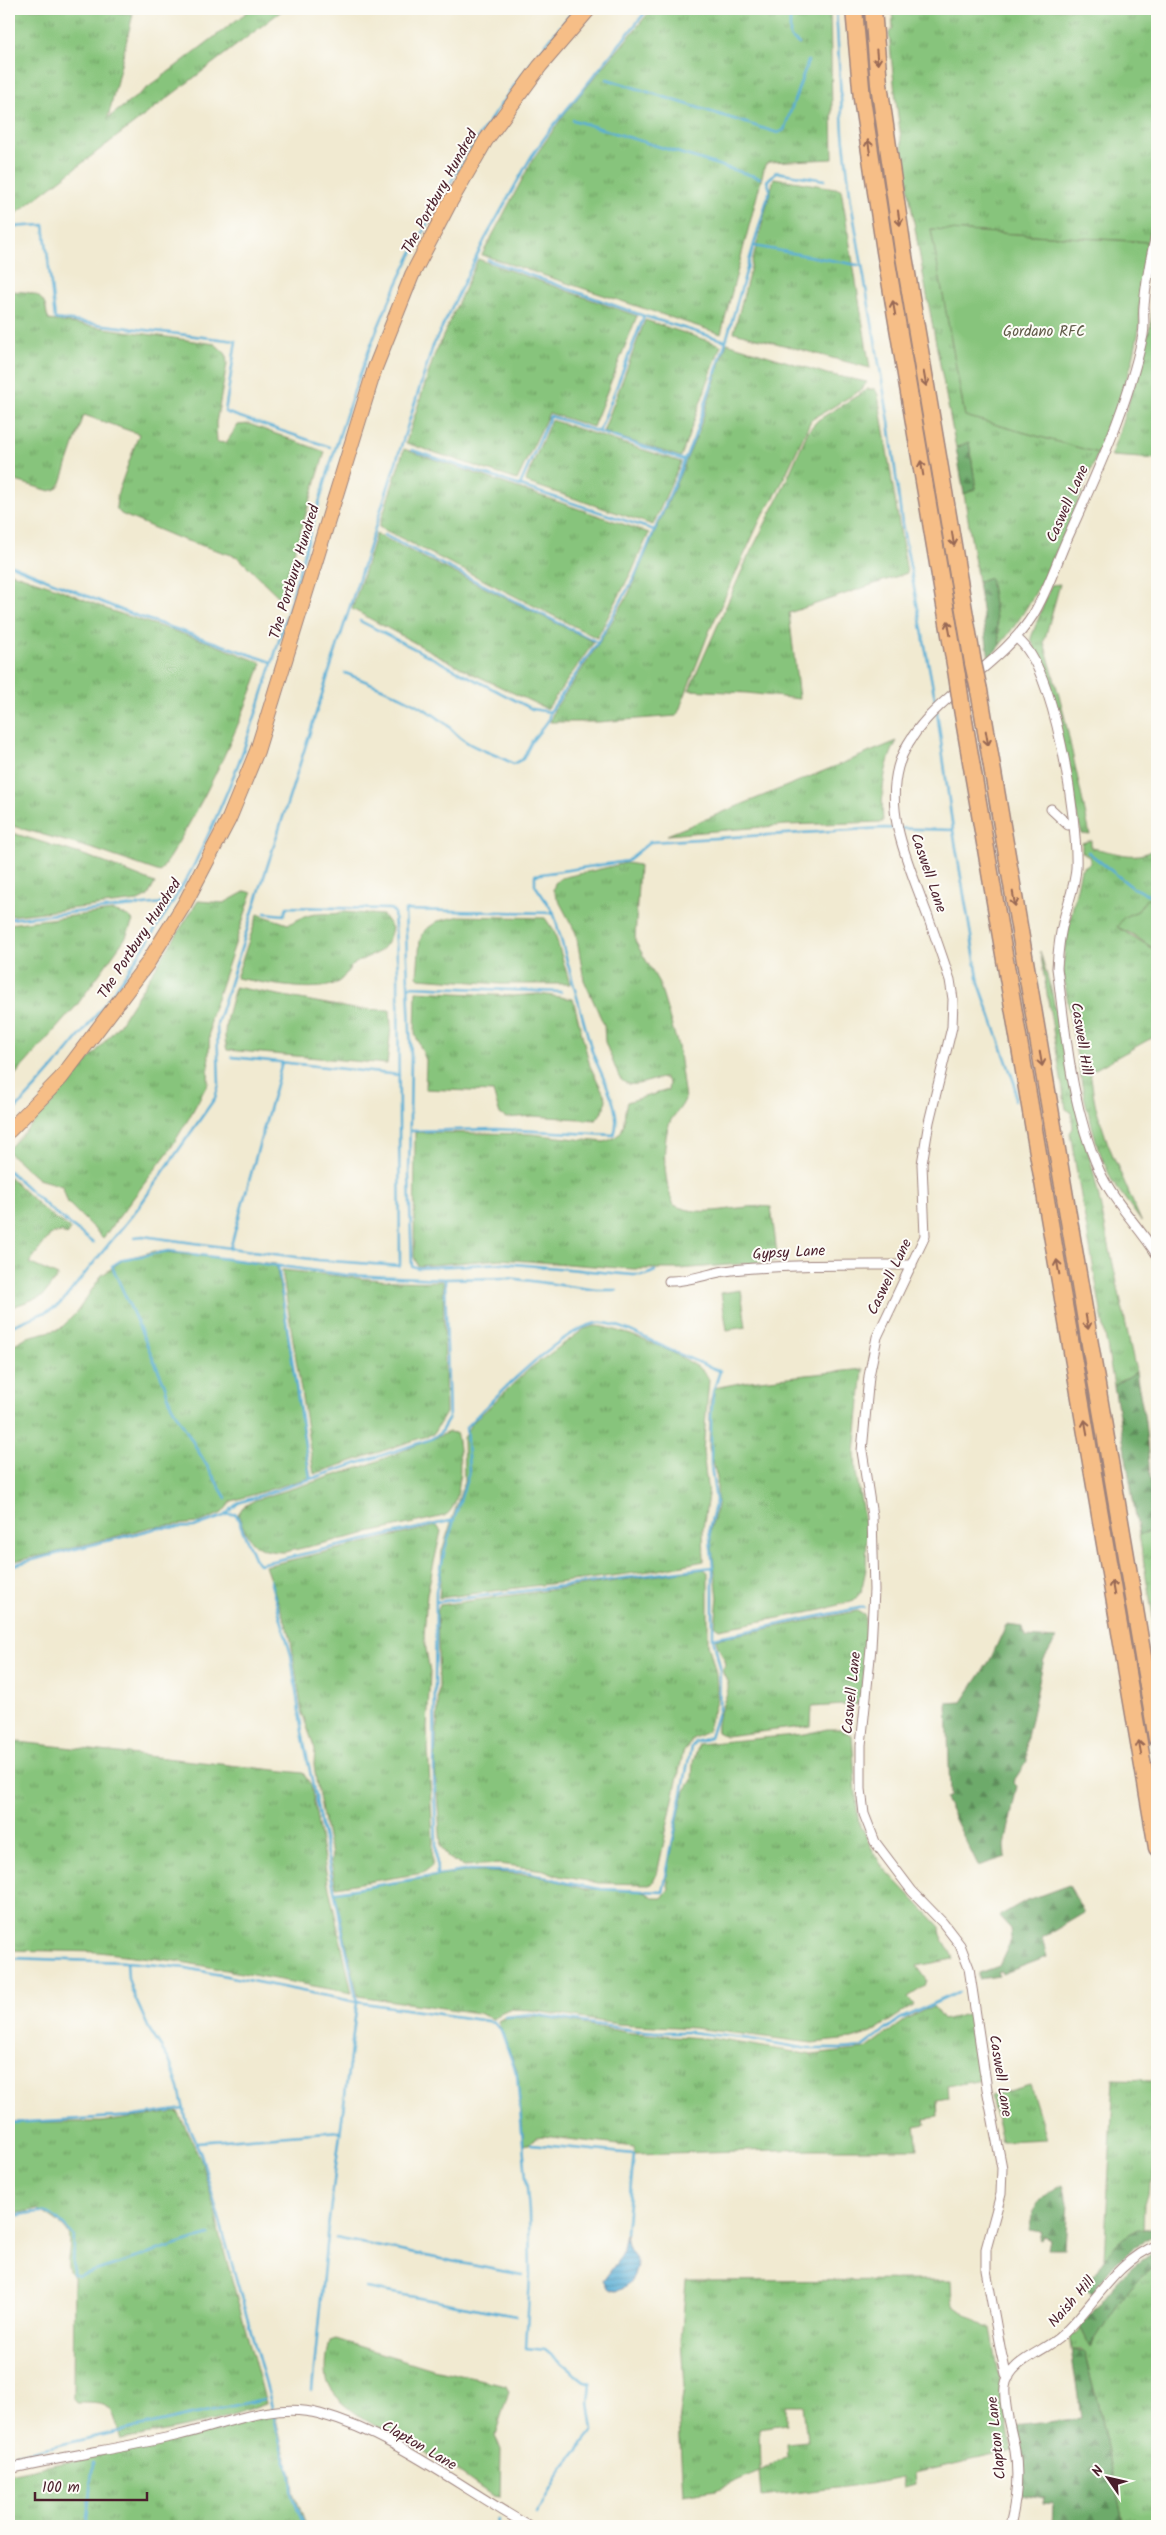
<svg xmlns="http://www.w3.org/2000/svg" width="1166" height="2535" viewBox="0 0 1166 2535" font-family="Kalam,sans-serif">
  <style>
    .grass { fill: url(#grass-tufts); stroke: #687253; fill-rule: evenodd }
    .forest { fill: url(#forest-firs); stroke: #5c644b }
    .green { fill: #87c47b; stroke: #687253 }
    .water { fill: url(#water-rules); stroke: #526780 }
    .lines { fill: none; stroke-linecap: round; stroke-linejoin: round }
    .stream { stroke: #5aafd6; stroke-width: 2.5 }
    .street-casing { stroke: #9e847e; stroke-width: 11 }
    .primary-casing { stroke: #9e847e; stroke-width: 16 }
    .highway-casing { stroke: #9e847e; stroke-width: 19 }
    .street { stroke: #fff; stroke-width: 9 }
    .primary { stroke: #f6be87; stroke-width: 14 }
    .highway { stroke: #f6be87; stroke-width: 16 }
    .highway-bridge-casing { stroke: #9e847e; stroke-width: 19; stroke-linecap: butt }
    .highway-bridge { stroke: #f6be87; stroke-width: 16 }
    .oneway { stroke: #976754 }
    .labels { text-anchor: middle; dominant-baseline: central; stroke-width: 4; stroke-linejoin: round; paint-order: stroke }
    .street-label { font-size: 15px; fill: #4a1f2b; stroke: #fdfcf7 }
    .park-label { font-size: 15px; fill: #5f5947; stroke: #fdfcf7 }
  </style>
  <defs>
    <pattern id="grass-tufts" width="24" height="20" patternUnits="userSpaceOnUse" patternTransform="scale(1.25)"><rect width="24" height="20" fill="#87c47b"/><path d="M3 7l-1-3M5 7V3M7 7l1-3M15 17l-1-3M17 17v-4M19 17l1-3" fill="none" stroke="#709f65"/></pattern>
    <pattern id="forest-firs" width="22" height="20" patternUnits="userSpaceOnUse" patternTransform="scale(1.25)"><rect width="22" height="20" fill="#6daa6b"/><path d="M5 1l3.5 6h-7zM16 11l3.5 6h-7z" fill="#5c8a58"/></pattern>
    <pattern id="water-rules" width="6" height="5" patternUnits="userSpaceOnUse" patternTransform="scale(1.25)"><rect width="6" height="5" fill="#5aafd6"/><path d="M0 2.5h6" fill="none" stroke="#4c8eae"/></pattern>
  </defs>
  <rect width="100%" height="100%" fill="#fdfcf7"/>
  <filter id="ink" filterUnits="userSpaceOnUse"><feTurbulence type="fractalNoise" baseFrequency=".02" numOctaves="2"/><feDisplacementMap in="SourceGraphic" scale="10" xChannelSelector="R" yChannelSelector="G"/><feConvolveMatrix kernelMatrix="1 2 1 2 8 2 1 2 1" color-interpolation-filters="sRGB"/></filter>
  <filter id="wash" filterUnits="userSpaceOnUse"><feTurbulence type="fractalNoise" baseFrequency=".0096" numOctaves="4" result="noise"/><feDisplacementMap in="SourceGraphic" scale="20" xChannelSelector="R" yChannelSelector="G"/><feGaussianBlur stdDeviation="1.12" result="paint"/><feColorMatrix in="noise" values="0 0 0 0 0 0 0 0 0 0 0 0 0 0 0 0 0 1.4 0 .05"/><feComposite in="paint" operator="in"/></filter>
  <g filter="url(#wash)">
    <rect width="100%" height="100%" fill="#f1ead1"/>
    <!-- grass -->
    <path class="grass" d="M9 9H86L133 14 108 118 251 9H284L9 219Z
      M652 9H830L833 159 769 162 765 165 721 334 482 255 533 159 566 112Z
      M892 9H1157V213L1151 242 931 229 965 416 1098 453C1070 519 1046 589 1000 645L990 579 978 582 964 494 976 488 969 443 956 448C930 310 901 173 889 33L893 28Z
      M774 178 841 189 870 368 734 332Z
      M1157 254V459L1111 456 1138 374 1151 322Z
      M478 259 637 316 593 427 549 413 517 480 406 443 434 356Z
      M9 291C21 292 39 290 45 305 47 310 46 315 49 320L215 344 226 354 227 364 216 423 217 442 226 443 238 425 249 424 325 452 280 598 238 557 178 538 121 514 116 508 117 495 139 434 84 415 61 483 56 489 50 491 9 479Z
      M645 320 721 345 681 457 603 432Z
      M727 343 827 374 867 382 861 390 811 420 778 491 761 518 736 573 709 632 677 716 598 722H550L554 710 591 656 628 595 698 433Z
      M868 389H875L878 395 907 573 789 613 799 699 747 693 689 690 747 559 780 495 808 431 818 420Z
      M551 420 681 462 653 525 525 482Z
      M404 449 649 533 634 567 597 638 379 527Z
      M376 534 594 642 547 709 469 672 352 609Z
      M9 572 54 587 112 611 208 642 262 663C236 736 202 807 160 872L96 850 9 825Z
      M1060 584 1044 642 1063 710 1090 835 1082 834 1079 824 1052 699 1031 638 1051 585Z
      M897 741C883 766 881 794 883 822L787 825 667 835Z
      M9 832 90 857 155 883 148 896 138 901 9 916Z
      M1091 840V848C1114 851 1138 864 1157 846V902L1147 898 1138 911 1128 915 1117 927 1157 951V1035L1090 1072 1095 1104 1108 1144 1141 1221 1112 1181 1098 1148 1084 1096 1070 1016 1063 970 1065 945 1081 869 1090 863V858L1082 852V843Z
      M626 863 639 865 635 941 659 983 678 1046 685 1099C682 1108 674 1114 670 1122 661 1144 664 1184 674 1205 704 1220 739 1203 771 1207L778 1261 680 1269H633L500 1259 418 1266 414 1257 415 1132 531 1134 604 1142C630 1134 621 1122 627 1102L668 1090 669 1083 665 1078C650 1078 630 1093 619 1077L605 1042 604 1025 584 980 576 933 553 890 555 883 561 878Z
      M246 891 252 893 210 1019 208 1083 189 1118 169 1151 103 1238 68 1203 62 1186 38 1179 9 1153V1148L47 1109 119 1025 198 901 224 903Z
      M113 911 128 916 133 921 126 937 77 1005 9 1082V924Z
      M343 912 383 915 392 928C385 957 377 950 356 963 348 967 346 977 338 982 318 995 260 982 236 978L258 914 288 924C298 920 307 914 319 914 327 913 334 915 343 912Z
      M461 916 545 918 554 931 570 984H501L419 978 417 976 420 940 425 930 438 921Z
      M1040 951 1052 993 1068 1075 1093 1170 1136 1372 1114 1386 1070 1133 1073 1128 1071 1112 1066 1109Z
      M235 987 354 1009 390 1010 391 1027 387 1064 227 1050C221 1029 230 1007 235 987Z
      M416 991 513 996 539 994 573 999 590 1066 606 1098 605 1108 596 1120 532 1116 506 1118 500 1114 493 1092 425 1089 426 1060 415 1034Z
      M9 1176 45 1211 70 1229 67 1235 61 1232 51 1234 29 1263 58 1276 43 1296 9 1308Z
      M155 1251 276 1264 311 1477 232 1501 222 1513 199 1523 151 1527 50 1554 9 1562V1347L27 1337 60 1329 77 1312 101 1276 124 1259Z
      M282 1270C336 1275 388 1284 443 1281L446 1413 433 1434 314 1474Z
      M594 1326C620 1327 681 1354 702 1370 706 1373 707 1376 709 1380L703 1451 708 1495 703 1529 704 1561 658 1570 439 1598 442 1551 464 1482 463 1438 471 1424 529 1369 584 1329Z
      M863 1369 855 1454 856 1472 867 1538 866 1569 861 1592 854 1600 822 1610 719 1629 715 1626 718 1598 710 1531 717 1506V1478L709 1448 710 1401 714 1388 750 1381Z
      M449 1432 456 1433 457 1436C461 1454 464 1507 444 1516L285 1552C253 1552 249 1542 238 1514L243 1507 255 1500 365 1466Z
      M437 1526 441 1531 427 1594 424 1637 430 1673 427 1728 433 1841 432 1866 423 1873 336 1887 331 1862 332 1853 328 1843 316 1780 314 1764 315 1749 302 1713 290 1635 265 1566Z
      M1154 1529 1157 1572V1641L1139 1535Z
      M704 1569 708 1572V1644L716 1673 717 1686V1698L707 1732 692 1739 683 1753 657 1874 652 1884 599 1883 559 1876 544 1870 500 1864 463 1866 448 1858 441 1846 435 1767 439 1685 437 1612 440 1605Z
      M857 1611 865 1616V1666L860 1704 812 1707 811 1726 725 1736 717 1732C714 1717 730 1694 728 1685 727 1680 723 1675 722 1670L726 1664C724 1655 717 1649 716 1639Z
      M827 1729H840L852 1735 857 1810 859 1822 868 1841 881 1865 940 1927C939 1938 950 1947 953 1959L917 1966 927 1980 925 1986 908 1997 914 2005 871 2033 852 2039 812 2043 694 2028 617 2024 530 2010 509 2009 500 2013 493 2019 478 2013 358 1996 335 1892 465 1872H490L534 1875 585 1889 634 1890 646 1893 655 1898H662L669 1889 667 1880 668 1871 678 1820 684 1792 692 1780 693 1762 699 1744 805 1734Z
      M9 1741 303 1773 311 1785 328 1883 352 1993 176 1961 98 1952 9 1950Z
      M933 2006 943 2020 971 2013 983 2080 947 2086 948 2098 937 2100 938 2117 925 2119 926 2124 915 2126 918 2149H813L634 2154V2147L543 2136 536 2137 529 2144 524 2145 517 2071 498 2021 503 2018 538 2016 631 2033 715 2039 812 2055 866 2049 906 2019Z
      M1114 2079 1154 2080 1156 2146 1154 2176 1144 2203 1143 2231 1104 2258Z
      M1030 2085 1047 2139 1002 2141 991 2096Z
      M178 2112 201 2160 216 2215 219 2233 266 2403 218 2420 121 2440C111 2405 114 2403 77 2403L73 2398 74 2277C61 2268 73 2248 69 2235 65 2225 46 2215 38 2209L9 2215V2122H101Z
      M1157 2265V2526H1124L1097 2401 1084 2352 1081 2350H1071L1069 2334 1077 2333 1081 2328 1090 2346C1110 2318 1127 2283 1157 2265Z
      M951 2280 952 2302 955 2306 985 2328H991L1012 2451 914 2473 915 2485 904 2488 902 2478 869 2484 761 2497 759 2471 716 2490 683 2495 679 2422 684 2386 681 2341 686 2281ZM786 2405H803L807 2441 786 2443 787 2457 760 2471 759 2428 786 2424Z
      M336 2339 433 2369 506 2385 509 2391 495 2435 501 2450 500 2497 493 2496C477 2486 462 2474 446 2464 417 2447 339 2414 328 2383 324 2370 327 2354 330 2341Z
      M275 2414 283 2450 292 2475 294 2492 306 2526H9V2474L191 2436Z"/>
    <!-- forest -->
    <path class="forest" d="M969 442 976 489 964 494 956 448Z
      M990 578 1000 645 989 659 978 582Z
      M1136 1372 1145 1421 1154 1517V1529L1139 1535 1114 1386Z
      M1006 1625 1023 1627 1025 1637 1056 1639 1044 1659 1026 1742 1027 1761 1013 1782 1017 1786 1005 1846 1006 1857 978 1866 945 1799 950 1796 947 1703 962 1702 990 1660Z
      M1069 1885 1084 1913 1042 1938 1047 1957 1002 1974 1001 1971 997 1972 999 1976 979 1979V1973L999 1966 1012 1938 1011 1929 999 1916 1025 1901Z
      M1063 2185 1068 2203 1065 2248H1047L1049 2238 1043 2236 1041 2240 1039 2239 1041 2232 1029 2230C1034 2202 1040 2198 1063 2185Z
      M1157 2226V2234C1123 2252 1114 2263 1092 2294L1086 2289C1098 2269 1109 2245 1131 2233 1136 2229 1150 2229 1157 2226Z
      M1157 2251V2265C1127 2283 1110 2318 1090 2347L1081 2328C1102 2300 1124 2266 1157 2251Z
      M1071 2350 1084 2352 1097 2401 1124 2526H1053L1054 2504 1043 2503 1044 2498 1021 2494 1023 2470 1015 2426 1081 2418Z"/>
    <!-- green -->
    <path class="green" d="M931 229 1147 242 1145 279 1139 308 1140 325 1133 359 1119 405 1098 453 965 416Z
      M1147 898 1157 902V951L1132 934 1117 927 1124 917 1138 911Z
      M741 1290 746 1327 727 1330 721 1293Z"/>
    <!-- water -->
    <path class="water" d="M626 2232C627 2237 627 2244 629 2248 632 2255 638 2257 637 2266 634 2282 615 2304 603 2281L622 2255Z"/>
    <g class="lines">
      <!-- stream -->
      <path class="stream" d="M774 9 790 13V37L799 44
        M836 9 843 133 851 202 889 421 902 524 936 704
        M607 79 778 133 784 130 808 61
        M573 120 760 178
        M9 227 44 225 55 319 236 341 225 412 330 447
        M754 246 863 266
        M488 260 644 316 726 341
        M599 432 644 316
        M412 450 654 530
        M520 485 550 416 684 460
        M384 535 597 642
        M9 564 126 612 272 662
        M360 621 532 709 550 712
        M345 673C380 687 415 700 445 723 452 729 457 736 465 741 479 751 498 754 513 764L523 759 532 741 548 721 550 712 598 642 635 576 694 438 726 341 770 189 767 181 776 172 825 180
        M937 712 953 830 979 983 1015 1085V1101
        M1088 852 1133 888 1157 898
        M9 919 173 902
        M409 986 561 992
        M232 1057 399 1075
        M9 1116C65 1059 110 1001 153 933 168 910 183 887 195 863 216 819 236 774 251 728 299 591 327 447 384 313 431 204 497 99 575 9
        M410 1131 496 1129 614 1135C624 1110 600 1075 592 1051L554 914
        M9 1171 50 1209 93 1243
        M135 1237 143 1236 318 1260 400 1266 398 971 394 912 390 909 287 907 284 915 265 913
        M230 1249 282 1063
        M278 1267 310 1478
        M655 1271 646 1275H633L503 1263 418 1268 412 1266 409 1176 411 1057 405 910 554 913 535 885V875L627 861 650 842 884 828 953 830
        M9 1327 53 1309 62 1302 138 1208 215 1098 219 1085 217 1024 433 346 485 239 531 157 553 126 648 9
        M226 1498 171 1405 164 1383 112 1266 123 1259 169 1251 346 1275 445 1279 509 1278 597 1290H617
        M225 1515 236 1514 254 1558 259 1564 454 1520
        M9 1566 158 1528 194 1527 224 1516 238 1503 431 1439 440 1433 449 1418 445 1279
        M270 1580 291 1655 302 1732 357 2002 494 2022 501 2030 517 2075 529 2212 530 2276 526 2348 545 2350 582 2380 591 2383 589 2402 593 2431 563 2468 536 2514
        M436 1602 712 1567
        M713 1638 864 1607
        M336 1892 470 1870 528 1872 567 1883 601 1889 663 1892 691 1747 695 1742 710 1738 719 1709 720 1667 713 1638V1567L709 1529 716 1501 711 1466V1417L713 1392 720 1371C701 1363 682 1356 664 1347 645 1338 625 1326 604 1323 571 1318 489 1403 466 1427L469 1472 445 1549 436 1591 434 1774 437 1875
        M9 1958 127 1962 186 1968 357 2002 327 2235 312 2390
        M127 1962 128 1978 132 1991 149 2029 169 2060 179 2088 187 2123 201 2154 270 2399 282 2452 290 2471 293 2496 304 2526
        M505 2017 531 2014 632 2030 655 2032H690L750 2039 808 2049H843L862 2047 900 2019 959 1992
        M9 2123 135 2116 184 2109
        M197 2142 340 2131
        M531 2144 634 2154 626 2232
        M9 2217C48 2210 45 2206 74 2236L73 2274 79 2276 209 2235
        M335 2238 522 2275
        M366 2288 516 2316
        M9 2456 264 2399
        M86 2526 93 2463
        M497 2526 498 2520"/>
    </g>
  </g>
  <g filter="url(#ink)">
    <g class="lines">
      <defs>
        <path id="street" d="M1016 638C1055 664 1078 821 1076 868 1075 887 1067 905 1063 923 1059 938 1058 953 1057 968 1066 1035 1071 1107 1099 1170 1113 1202 1139 1226 1157 1255
          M1051 809 1068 825
          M669 1281C691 1282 710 1272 732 1270 792 1264 851 1265 912 1265
          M1009 2377 1006 2374 1001 2352 986 2270V2249L1001 2194 1002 2168 987 2089 969 1968 960 1945 943 1923 912 1891 875 1842 864 1814 861 1789V1745L871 1648 874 1590 872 1516 862 1451 869 1376 877 1337 925 1236 922 1164 929 1122 952 1027 953 999 950 980C942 956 934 932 925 909 909 864 885 816 898 767 915 705 999 670 1033 615 1047 592 1056 564 1067 539 1097 473 1128 406 1143 335 1145 325 1143 316 1144 306 1146 281 1151 255 1157 231
          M9 2469C65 2456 123 2448 179 2435 224 2425 273 2401 320 2414 396 2435 461 2488 529 2526
          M1010 2526C1016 2502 1019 2475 1015 2451 1012 2432 1003 2407 1005 2387 1009 2360 1045 2352 1062 2335 1094 2306 1115 2261 1157 2245"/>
        <path id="primary" d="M9 1131 61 1078 147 964 185 903 229 819 257 751 375 368 412 275 449 204 486 140 540 66 589 9"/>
        <path id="highway" d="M854 9 862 99 885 251 957 676
          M873 9 879 84 903 250 973 663
          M979 690 1157 1739
          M961 703 1157 1848"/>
      </defs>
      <!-- street casing -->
      <use href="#street" class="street-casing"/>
      <!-- primary casing -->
      <use href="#primary" class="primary-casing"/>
      <!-- highway casing -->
      <use href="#highway" class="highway-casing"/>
      <!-- street -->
      <use href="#street" class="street"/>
      <!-- primary -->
      <use href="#primary" class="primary"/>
      <!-- highway -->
      <use href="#highway" class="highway"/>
      <defs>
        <path id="highway-bridge" d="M973 663 979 690
          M957 676 961 703"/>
      </defs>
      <!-- highway-bridge casing -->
      <use href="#highway-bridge" class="highway-bridge-casing"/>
      <!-- highway-bridge -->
      <use href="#highway-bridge" class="highway-bridge"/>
    </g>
    <!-- one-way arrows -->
    <defs><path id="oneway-shaft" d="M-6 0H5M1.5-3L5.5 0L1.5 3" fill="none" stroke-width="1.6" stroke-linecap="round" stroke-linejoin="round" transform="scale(1.25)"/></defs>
    <g class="oneway">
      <use href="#oneway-shaft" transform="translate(877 57) rotate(85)"/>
      <use href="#oneway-shaft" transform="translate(869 147) rotate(-99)"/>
      <use href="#oneway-shaft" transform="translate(899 218) rotate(82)"/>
      <use href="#oneway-shaft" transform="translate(894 308) rotate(-100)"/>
      <use href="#oneway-shaft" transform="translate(925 379) rotate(80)"/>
      <use href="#oneway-shaft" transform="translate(922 468) rotate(-100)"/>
      <use href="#oneway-shaft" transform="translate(953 539) rotate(81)"/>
      <use href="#oneway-shaft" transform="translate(949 628) rotate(-100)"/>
      <use href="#oneway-shaft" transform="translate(987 738) rotate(80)"/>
      <use href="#oneway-shaft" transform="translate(1014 899) rotate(80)"/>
      <use href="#oneway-shaft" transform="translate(1041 1059) rotate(80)"/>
      <use href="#oneway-shaft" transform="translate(1058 1267) rotate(-100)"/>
      <use href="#oneway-shaft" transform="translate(1087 1322) rotate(80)"/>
      <use href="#oneway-shaft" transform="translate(1086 1427) rotate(-100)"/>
      <use href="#oneway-shaft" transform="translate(1113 1588) rotate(-100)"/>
      <use href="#oneway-shaft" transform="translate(1140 1748) rotate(-100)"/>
    </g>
  </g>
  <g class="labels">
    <!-- street labels -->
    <g class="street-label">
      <text transform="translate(440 192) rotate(-61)">The Portbury Hundred</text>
      <text transform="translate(1068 504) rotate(-66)">Caswell Lane</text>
      <text transform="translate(295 572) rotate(-73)">The Portbury Hundred</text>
      <text transform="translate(928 873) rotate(71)">Caswell Lane</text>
      <text transform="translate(140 939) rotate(-57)">The Portbury Hundred</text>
      <text transform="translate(1081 1039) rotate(81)">Caswell Hill</text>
      <text transform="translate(789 1253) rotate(-3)">Gypsy Lane</text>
      <text transform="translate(890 1277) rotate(-64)">Caswell Lane</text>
      <text transform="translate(852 1693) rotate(-84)">Caswell Lane</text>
      <text transform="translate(1000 2076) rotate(81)">Caswell Lane</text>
      <text transform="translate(1072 2302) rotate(-49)">Naish Hill</text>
      <text transform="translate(997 2438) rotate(-96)">Clapton Lane</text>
      <text transform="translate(419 2446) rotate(30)">Clapton Lane</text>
    </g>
    <!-- park labels -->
    <g class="park-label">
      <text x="1044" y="332">Gordano RFC</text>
    </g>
  </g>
  <!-- margin -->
  <rect width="1166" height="2535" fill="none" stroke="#fdfcf7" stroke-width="30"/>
  <!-- north arrow -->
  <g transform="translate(1108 2478) rotate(304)" stroke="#fdfcf7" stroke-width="4" paint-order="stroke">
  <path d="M0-4L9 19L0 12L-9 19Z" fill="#4a1f2b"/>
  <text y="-8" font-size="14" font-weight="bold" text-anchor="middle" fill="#4a1f2b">N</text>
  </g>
  <!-- scale -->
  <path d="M35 2492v8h112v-8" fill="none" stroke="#4a1f2b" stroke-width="2.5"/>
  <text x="42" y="2492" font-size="15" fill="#4a1f2b" stroke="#fdfcf7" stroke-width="4" paint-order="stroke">100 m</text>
</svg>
